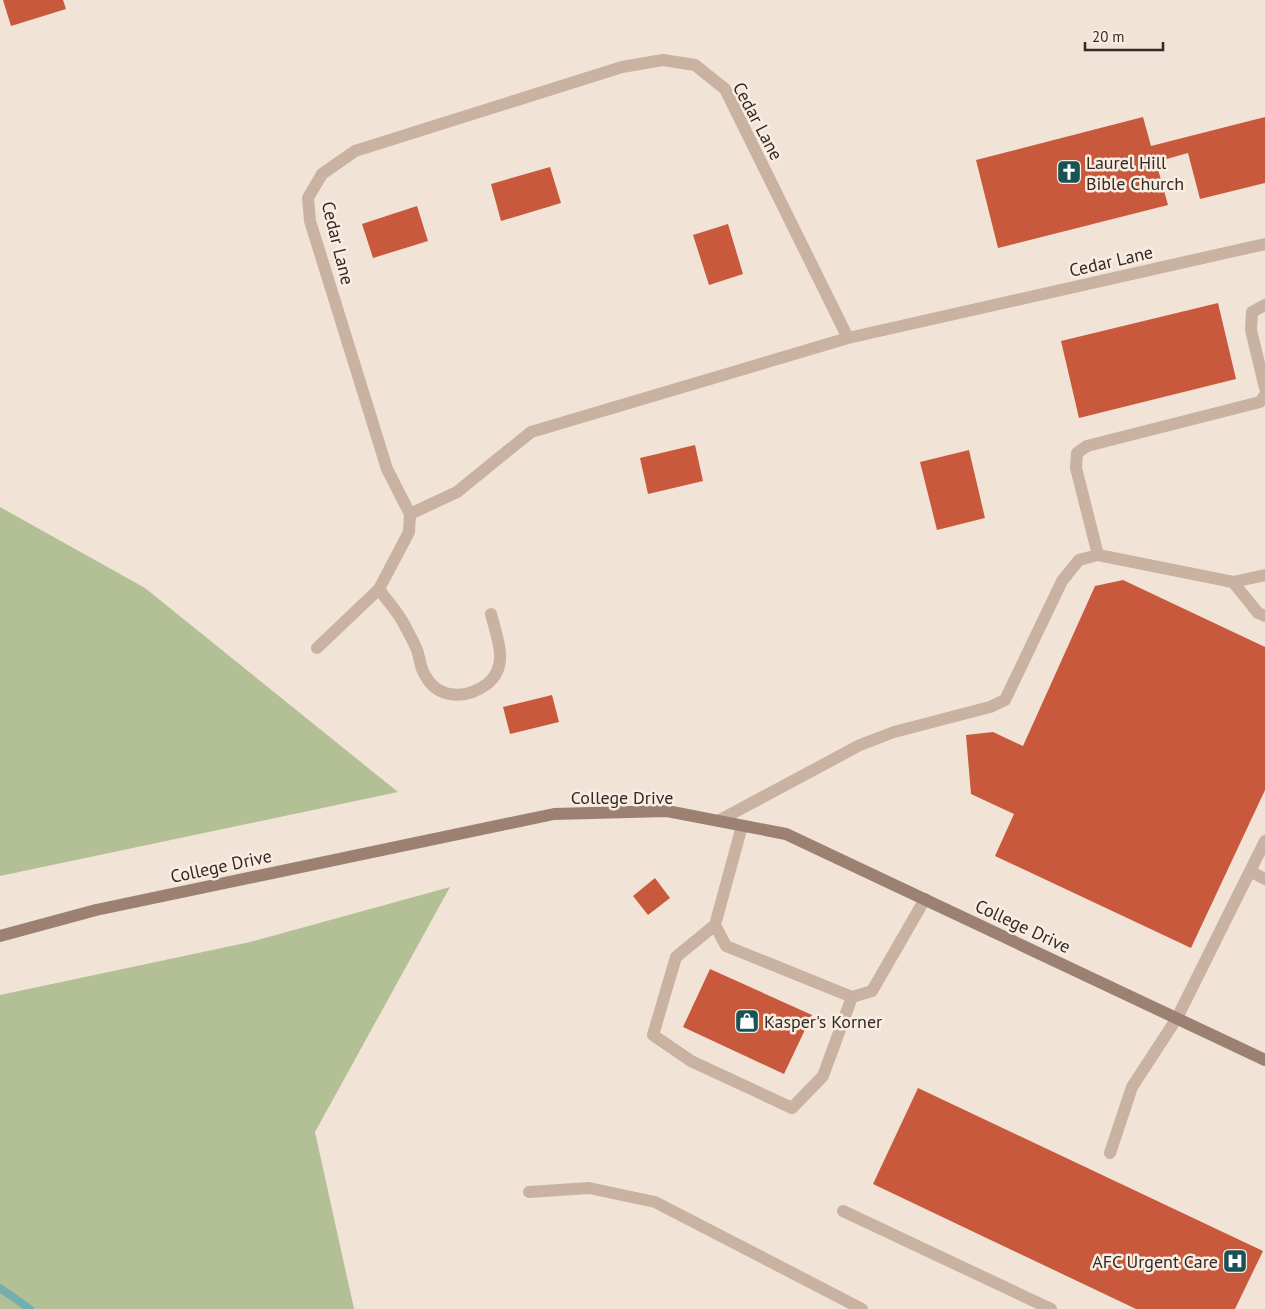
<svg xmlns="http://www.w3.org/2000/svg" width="1265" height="1309" viewBox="0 0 1265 1309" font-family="'PT Sans',sans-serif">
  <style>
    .green { fill: #b3c096 }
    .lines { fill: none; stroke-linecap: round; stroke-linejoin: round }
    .stream { stroke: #74aeae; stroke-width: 8 }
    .building { fill: #c9593c }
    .lane { stroke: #c9b2a2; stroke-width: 12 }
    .street { stroke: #c9b2a2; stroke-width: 12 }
    .secondary { stroke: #9c8173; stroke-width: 12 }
    .labels { text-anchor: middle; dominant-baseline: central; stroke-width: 5; stroke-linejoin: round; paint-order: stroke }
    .street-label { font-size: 18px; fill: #332925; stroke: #f9ede2 }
    .poi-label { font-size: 18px; fill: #332925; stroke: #f9ede2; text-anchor: start }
  </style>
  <rect width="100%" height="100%" fill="#f1e3d6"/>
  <!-- green -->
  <path class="green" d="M0 507 145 588 398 792 0 876Z
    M450 887 315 1132 354 1309H0V995L250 942Z"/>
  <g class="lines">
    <!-- stream -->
    <path class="stream" d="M0 1288 30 1309"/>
  </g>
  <!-- building -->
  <path class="building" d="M3 0H63L66 9 11 26Z
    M1143 117 1151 146 1265 117V183L1200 199 1188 153 1156 162 1168 205 998 248 976 160Z
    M550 167 561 203 501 221 491 184Z
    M417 206 428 241 373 258 362 224Z
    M728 224 743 274 709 285 693 235Z
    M1218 303 1236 379 1079 418 1061 341Z
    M695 445 703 481 648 494 640 458Z
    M969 450 985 518 937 530 920 462Z
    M1123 580 1265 647V790L1191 948 995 856 1014 814 971 794 966 735 993 732 1023 746 1095 586Z
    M552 695 559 722 510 734 503 707Z
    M655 878 670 898 648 915 633 896Z
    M710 969 812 1015 784 1074 683 1027Z
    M918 1088 1263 1251 1235 1309H1136L873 1184Z"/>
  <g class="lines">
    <!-- lane -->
    <path class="lane" d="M1265 305 1252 312 1251 330 1265 388
      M1098 555 1076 468 1077 453 1087 446 1260 402 1265 395
      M1233 582 1258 613 1265 616
      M379 589C387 601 399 613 405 626 409 634 414 642 417 650 420 658 420 668 425 675 438 700 467 699 487 684 510 666 497 638 491 614
      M317 648 379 589 409 532 410 514
      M718 821 860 745 894 732 990 707 1005 700 1062 581 1079 560 1098 555 1233 582 1265 575
      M742 826 715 925 676 957 653 1035 691 1061 792 1108 823 1076 852 997
      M1250 871 1265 879
      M715 925 726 946 852 997 872 991 925 899
      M1110 1153 1132 1087 1177 1018 1265 841
      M529 1192 589 1188 655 1202 862 1309
      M843 1211 1051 1309"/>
    <!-- street -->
    <path class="street" d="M663 60 695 65 725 89 848 338 531 432 457 492 410 514 387 469 310 221 308 198 322 174 355 151 622 67Z
      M848 338 1265 244"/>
    <!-- secondary -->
    <path class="secondary" d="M0 936 96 910 554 814 667 811 786 834 1265 1060"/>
  </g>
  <!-- icons -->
  <defs>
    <symbol id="church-square" viewBox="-11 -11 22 22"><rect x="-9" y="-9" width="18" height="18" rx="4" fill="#1a5355" stroke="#f9ede2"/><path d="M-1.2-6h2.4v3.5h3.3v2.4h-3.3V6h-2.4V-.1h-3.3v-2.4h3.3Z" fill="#fff"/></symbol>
    <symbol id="shop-square" viewBox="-11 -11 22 22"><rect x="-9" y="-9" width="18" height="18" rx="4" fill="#1a5355" stroke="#f9ede2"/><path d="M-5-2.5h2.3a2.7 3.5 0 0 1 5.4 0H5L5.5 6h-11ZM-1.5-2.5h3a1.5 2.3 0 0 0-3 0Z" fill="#fff"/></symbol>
    <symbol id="hospital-square" viewBox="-11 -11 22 22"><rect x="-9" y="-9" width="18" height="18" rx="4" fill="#1a5355" stroke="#f9ede2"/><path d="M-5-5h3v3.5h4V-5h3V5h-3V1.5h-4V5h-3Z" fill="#fff"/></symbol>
  </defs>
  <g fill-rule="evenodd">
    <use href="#church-square" x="1055" y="158" width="28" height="28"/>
    <use href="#shop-square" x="733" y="1007" width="28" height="28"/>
    <use href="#hospital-square" x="1221" y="1247" width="28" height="28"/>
  </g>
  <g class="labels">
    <!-- street labels -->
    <g class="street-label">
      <text transform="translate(758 121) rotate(62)">Cedar Lane</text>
      <text transform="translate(338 243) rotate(76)">Cedar Lane</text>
      <text transform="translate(1111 261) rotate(-13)">Cedar Lane</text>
      <text x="622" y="797">College Drive</text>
      <text transform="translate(221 866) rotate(-12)">College Drive</text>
      <text transform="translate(1023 926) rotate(25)">College Drive</text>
    </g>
    <!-- poi labels -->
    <g class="poi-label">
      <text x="1086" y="162">Laurel Hill<tspan x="1086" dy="21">Bible Church</tspan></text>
      <text x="764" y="1021">Kasper's Korner</text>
      <text x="1218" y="1261" text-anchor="end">AFC Urgent Care</text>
    </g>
  </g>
  <!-- scale -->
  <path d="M1085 42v8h78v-8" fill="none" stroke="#332925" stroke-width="2.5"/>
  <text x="1092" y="42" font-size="15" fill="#332925" stroke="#f9ede2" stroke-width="4" paint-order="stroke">20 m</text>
</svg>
